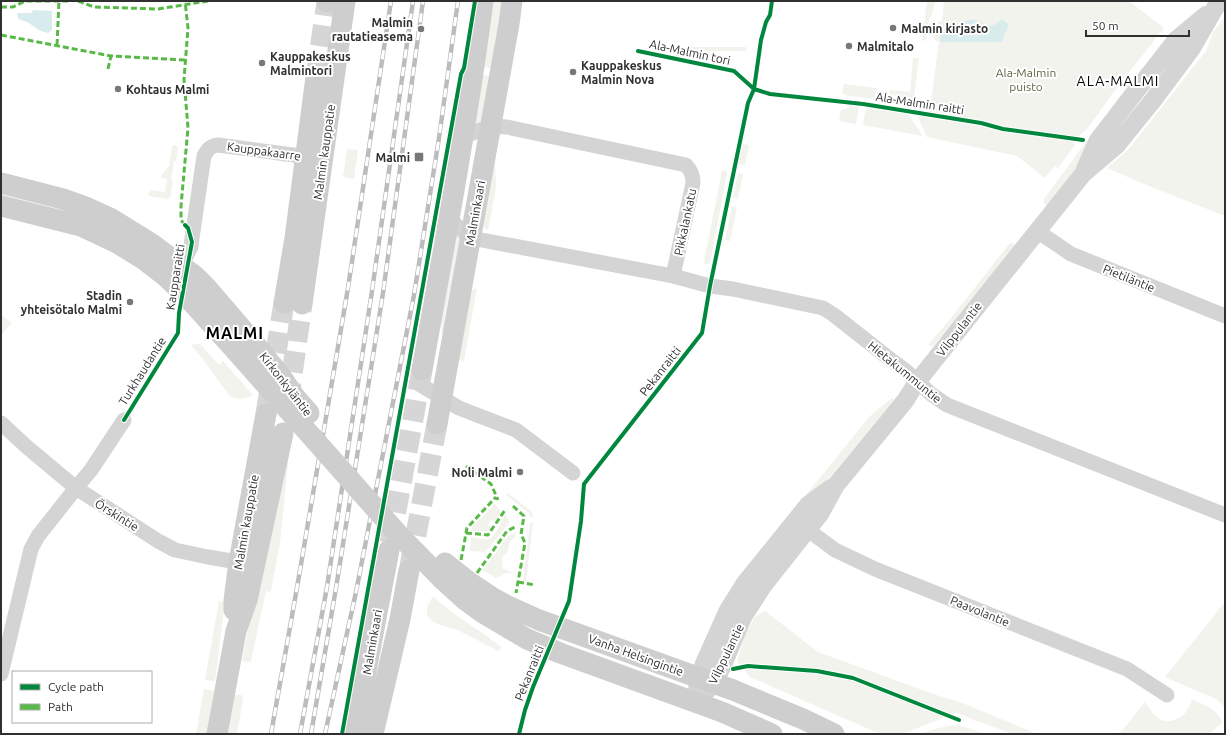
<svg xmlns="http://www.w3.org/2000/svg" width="1226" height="735" viewBox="0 0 1226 735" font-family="Ubuntu,sans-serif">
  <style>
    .green { fill: #f1f3ec }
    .water { fill: #d8ebed }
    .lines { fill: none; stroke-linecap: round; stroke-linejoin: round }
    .secondary-tunnel { stroke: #d6d6d6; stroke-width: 21; stroke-dasharray: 21 10; stroke-linecap: butt }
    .minor { stroke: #d4d4d4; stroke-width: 15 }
    .tertiary { stroke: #d4d4d4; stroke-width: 18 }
    .secondary { stroke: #cecece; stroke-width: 21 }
    .rail-casing { stroke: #bcbcbc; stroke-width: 4.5 }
    .rail { stroke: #fff; stroke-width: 3; stroke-dasharray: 9; stroke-linecap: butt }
    .secondary-bridge { stroke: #cecece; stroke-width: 21 }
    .quiet { stroke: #58b947; stroke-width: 3; stroke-dasharray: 6 3; stroke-linecap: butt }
    .cycleway-casing { stroke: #fff; stroke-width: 6 }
    .cycleway { stroke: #00873e; stroke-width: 4 }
    .poi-dot { fill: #787878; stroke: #fff; stroke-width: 1.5 }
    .labels { text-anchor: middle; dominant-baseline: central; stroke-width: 4; stroke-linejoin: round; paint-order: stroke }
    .poi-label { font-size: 12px; font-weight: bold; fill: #303030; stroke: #fff; text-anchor: start }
    .street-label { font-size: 12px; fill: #303030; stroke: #fff }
    .park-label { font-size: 12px; fill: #5f6841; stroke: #fff }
    .quarter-label { font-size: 14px; letter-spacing: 1px; fill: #000; stroke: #fff }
    .district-label { font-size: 16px; font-weight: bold; letter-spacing: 1px; fill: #000; stroke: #fff }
  </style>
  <rect width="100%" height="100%" fill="#fff"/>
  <!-- green -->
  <path class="green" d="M492 1H502L493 68 483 67Z
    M927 1H935L933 12 929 20 926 40 922 41Z
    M944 1H1129L1164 28 1112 94 1087 129 1081 134 1074 143 1075 145 1058 168 1055 166 1045 178 1017 156 927 137 917 115 929 117 939 41H935C932 35 936 27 938 21H942Z
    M1225 17V216L1144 184 1107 168 1128 150 1206 51 1213 32Z
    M677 47H746V51H677Z
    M913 58H919L914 98 889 95 890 90 910 92Z
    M482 75 491 76 484 120 476 123 475 122Z
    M844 84 877 88 874 99 848 96 842 93Z
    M1128 85 1133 88 1075 173 1047 206 1044 203V199Z
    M850 106 859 107 856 124 839 121 841 110 846 109Z
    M868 108 908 114 923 136 863 125 865 112Z
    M743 144 749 145 745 165 739 164Z
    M174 145H176L178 148 176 161H174L171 180 173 181 170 197 168 199 149 196 148 195 150 190 165 192 167 179 161 178V176L169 166 172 147Z
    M347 149 358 150 354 179 343 177Z
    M494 156H496L495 163 496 187 488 230 483 227Z
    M722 171H726L727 174 710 263 709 264H705L704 261Z
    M738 173 743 174 738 199 733 198Z
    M1 193 75 211 73 216 1 198Z
    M732 206 737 207 730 241 725 240Z
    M456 234 462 239 445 335 442 334 440 316Z
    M1010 243H1013L1016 246 953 324 932 347 929 345 931 341 947 323Z
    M477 288 464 361 457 360 472 290Z
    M1 315 12 323 1 335Z
    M199 343 219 365 223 361 253 395C245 399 237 401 229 395L202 358 191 345 197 344Z
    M892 398 894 399 889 406 831 476 809 500 806 498V495L870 416Z
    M290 443 280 543 271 591V592L266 591 251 661 250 662 242 661 257 581Z
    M508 493 532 512 533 517H530L529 513 506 495Z
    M495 504 500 510V514L495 521 490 520 488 525 491 528 489 531H471L472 527Z
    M505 515 510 522 487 550 484 552 470 551 471 537 487 540C496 536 500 524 505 515Z
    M530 523H533L526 582 523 581Z
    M516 532 515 538 510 541 508 551 502 558 503 569 515 573H506L496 578 483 570 508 536Z
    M433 596C454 617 480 629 502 648L498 651C485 644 472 637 459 631 451 627 435 625 430 619 423 612 429 603 433 596Z
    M219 601 225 602 215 681 205 680Z
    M1225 602V707L1216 699 1165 677Z
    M765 611 818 652 936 695 960 702 1037 734H1013L956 713 902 734H880L750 677 737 661 746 632 755 617Z
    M204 689 214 691 207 734H196Z
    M234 695H242L243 699 237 734H225Z
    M1192 699C1202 704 1220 710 1222 723L1209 734H1115L1122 731 1145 702C1152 713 1159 725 1174 720 1177 718 1182 717 1185 713 1188 710 1190 704 1192 699Z
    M958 725 986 734H920C933 729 944 726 958 725Z"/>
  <!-- water -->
  <path class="water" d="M33 10 52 11V30L48 33C37 31 35 26 27 22 23 20 21 21 18 18L17 13H32Z
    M1002 19 1009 25 1004 35 1002 42H940L942 30 944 24C960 32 958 21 970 20 984 18 985 35 1002 19Z"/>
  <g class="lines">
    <!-- secondary-tunnel -->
    <path class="secondary-tunnel" d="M316 77 327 2
      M288 403 302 304
      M266 414 284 303
      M390 543 422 370
      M410 566 437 424"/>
    <!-- minor -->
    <path class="minor" d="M463 137 490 126 507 127 686 165C691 171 693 175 693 183L673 276
      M449 219 471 238 673 276 710 286 733 289 823 308 834 315 886 356 906 371 931 394 947 405 1225 515
      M1037 231 1071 254 1225 316
      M181 266 191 247 192 238 204 156C208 149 210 146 218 145L316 158
      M419 384 459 408 516 430 573 473
      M1 423 27 447 76 488 158 541 175 550 208 557 249 564
      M800 523 808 530 835 550 875 569 1127 669 1167 695
      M1 674 31 549 38 536 76 488 91 470 124 420"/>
    <!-- tertiary -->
    <path class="tertiary" d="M1085 169 1098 140 1176 40 1206 15
      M697 692 698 678 706 659 728 610 745 583 808 505 831 488
      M696 703 714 683 723 665 743 617 763 586 820 514 836 485 905 401 917 382 1083 174 1116 146 1154 99 1192 48 1215 8 1220 1"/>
    <!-- secondary -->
    <path class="secondary" d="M327 2V1
      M1 183 63 199 88 208 110 218 152 244 195 276 207 288 255 344
      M1 206 81 226 117 243 143 259 165 276 186 296 236 351
      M284 303 295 238 316 77
      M302 304 345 1
      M422 370C444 247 467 125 483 1
      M437 424 509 24 512 1
      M445 563 469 582 493 598 506 605 539 620 733 690 803 719 834 734
      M442 579 464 599 483 613 527 639 560 653 722 712 772 734
      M234 610V600L239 562 266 414
      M217 734 236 631 247 600 283 433
      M354 734 389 550
      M373 734 400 619 409 570"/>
    <defs>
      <path id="rail" d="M271 734 298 582 348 288 391 1
        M300 734 327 587 372 291 413 1
        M311 734 336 588 383 293 423 1
        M325 734 356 592 414 295 439 138 458 1"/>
    </defs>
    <!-- rail casing -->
    <use href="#rail" class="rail-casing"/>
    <!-- rail -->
    <use href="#rail" class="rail"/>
    <!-- secondary-bridge -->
    <path class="secondary-bridge" d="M255 344 280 375 295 397 309 413
      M236 351 398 534 442 579"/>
    <!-- quiet -->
    <path class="quiet" d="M78 1 94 7 158 9 208 1
      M1 7H13L25 1H68
      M1 35 111 56 185 60
      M57 45 59 1
      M108 69 111 56
      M185 225 181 220V206L188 128 184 79 188 28 185 1
      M466 466 491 484 498 500
      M513 506 524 516 521 534 525 543 516 593
      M466 533 488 535 505 510
      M461 560 467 528 496 497
      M477 573 507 531 517 526
      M518 582 535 585"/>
    <defs>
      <path id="cycleway" d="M638 51 734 71 754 89 770 94 863 104 981 123 1003 129 1083 140
        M124 420 178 333 179 313 192 242 188 228 185 225
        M733 669 748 666 817 671 853 678 959 720
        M342 734 461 74 464 68 475 1
        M519 734 525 710 533 687 569 601 581 521 584 484 702 333 710 286 748 103 754 89 761 40 766 22 770 15 772 1"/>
    </defs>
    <!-- cycleway casing -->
    <use href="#cycleway" class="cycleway-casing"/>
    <!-- cycleway -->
    <use href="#cycleway" class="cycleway"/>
  </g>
  <!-- markers -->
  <g class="poi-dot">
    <circle cx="893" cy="28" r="4"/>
    <circle cx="421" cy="29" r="4"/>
    <circle cx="849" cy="46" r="4"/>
    <circle cx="262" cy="63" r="4"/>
    <circle cx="573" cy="72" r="4"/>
    <circle cx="118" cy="89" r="4"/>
    <rect x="414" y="152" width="10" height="10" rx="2"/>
    <circle cx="130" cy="302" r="4"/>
    <circle cx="520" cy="472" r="4"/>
  </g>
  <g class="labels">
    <!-- poi labels -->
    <g class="poi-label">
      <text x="413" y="22" text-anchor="end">Malmin<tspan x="413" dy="14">rautatieasema</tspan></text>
      <text x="901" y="28">Malmin kirjasto</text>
      <text x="857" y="46">Malmitalo</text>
      <text x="270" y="56">Kauppakeskus<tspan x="270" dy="14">Malmintori</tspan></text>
      <text x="581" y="65">Kauppakeskus<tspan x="581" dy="14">Malmin Nova</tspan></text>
      <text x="126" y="89">Kohtaus Malmi</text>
      <text x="410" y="157" text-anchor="end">Malmi</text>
      <text x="122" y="295" text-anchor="end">Stadin<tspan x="122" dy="14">yhteisötalo Malmi</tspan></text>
      <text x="512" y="472" text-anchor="end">Noli Malmi</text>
    </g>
    <!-- street labels -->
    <g class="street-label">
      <text transform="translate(690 52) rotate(12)">Ala-Malmin tori</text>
      <text transform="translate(920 103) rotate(9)">Ala-Malmin raitti</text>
      <text transform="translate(264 151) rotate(8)">Kauppakaarre</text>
      <text transform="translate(324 152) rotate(-82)">Malmin kauppatie</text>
      <text transform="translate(475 213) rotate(-80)">Malminkaari</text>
      <text transform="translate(685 222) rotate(-78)">Pikkalankatu</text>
      <text transform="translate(175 277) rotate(-81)">Kaupparaitti</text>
      <text transform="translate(1129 278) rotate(22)">Pietiläntie</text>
      <text transform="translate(959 329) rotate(-52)">Vilppulantie</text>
      <text transform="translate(142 371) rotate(-58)">Turkhaudantie</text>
      <text transform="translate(660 371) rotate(-52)">Pekanraitti</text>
      <text transform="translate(905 372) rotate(39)">Hietakummuntie</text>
      <text transform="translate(286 384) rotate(52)">Kirkonkyläntie</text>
      <text transform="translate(117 515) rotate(32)">Örskintie</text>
      <text transform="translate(246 522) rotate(-80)">Malmin kauppatie</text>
      <text transform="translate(980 611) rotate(22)">Paavolantie</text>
      <text transform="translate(372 642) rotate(-80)">Malminkaari</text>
      <text transform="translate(726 654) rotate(-64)">Vilppulantie</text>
      <text transform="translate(636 655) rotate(20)">Vanha Helsingintie</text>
      <text transform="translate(529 673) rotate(-68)">Pekanraitti</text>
    </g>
    <!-- park labels -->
    <g class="park-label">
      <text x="1026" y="72">Ala-Malmin<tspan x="1026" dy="14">puisto</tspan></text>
    </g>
    <!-- quarter labels -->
    <g class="quarter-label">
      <text x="1118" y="81">ALA-MALMI</text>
    </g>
    <!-- district labels -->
    <g class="district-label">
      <text x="235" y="333">MALMI</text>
    </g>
  </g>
  <!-- border -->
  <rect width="1226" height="735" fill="none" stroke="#303030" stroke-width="4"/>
  <!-- legend -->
  <rect x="12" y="671" width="140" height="52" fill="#ffffff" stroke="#acacac"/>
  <rect x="20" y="684" width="20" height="6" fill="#00873e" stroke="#acacac"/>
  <text x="48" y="691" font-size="12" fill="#303030">Cycle path</text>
  <rect x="20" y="704" width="20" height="6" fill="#58b947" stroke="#acacac"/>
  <text x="48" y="711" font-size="12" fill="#303030">Path</text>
  <!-- scale -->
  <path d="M1086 30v6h103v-6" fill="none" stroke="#303030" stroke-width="2"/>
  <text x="1092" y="30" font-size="12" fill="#303030" stroke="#ffffff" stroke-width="3" paint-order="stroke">50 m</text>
</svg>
